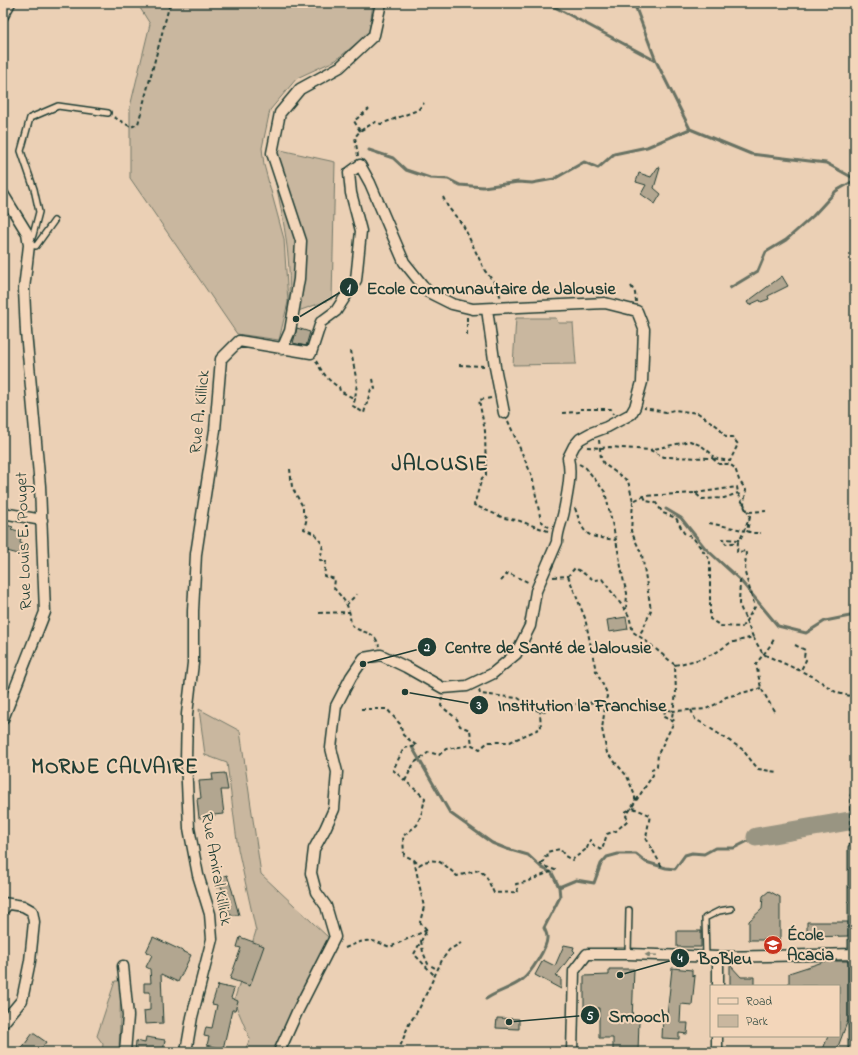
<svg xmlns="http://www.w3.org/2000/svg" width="858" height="1055" viewBox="0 0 858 1055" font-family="'Indie Flower',sans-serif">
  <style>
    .green { fill: #c9b79f; stroke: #747a6a }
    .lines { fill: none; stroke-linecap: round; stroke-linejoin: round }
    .stream { stroke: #687263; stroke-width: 3 }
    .river { stroke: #999582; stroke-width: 19 }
    .building { fill: #b2a690; stroke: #1f3d34 }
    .lane-casing { stroke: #1f3d34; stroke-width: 8 }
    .street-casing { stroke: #1f3d34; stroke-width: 13 }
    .path { stroke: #1f3d34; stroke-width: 2; stroke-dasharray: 4 3; stroke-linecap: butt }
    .lane { stroke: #f3d6ba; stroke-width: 5 }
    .street { stroke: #f3d6ba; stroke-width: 10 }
    .oneway { fill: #7e8270 }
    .labels { text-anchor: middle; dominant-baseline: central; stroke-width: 4; stroke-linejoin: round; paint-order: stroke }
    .street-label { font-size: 17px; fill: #1f3d34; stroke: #f3d6ba }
    .poi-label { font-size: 17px; font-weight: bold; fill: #1f3d34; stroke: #f3d6ba; text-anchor: start }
    .district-label { font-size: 21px; font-weight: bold; letter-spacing: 1px; fill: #1f3d34; stroke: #f3d6ba }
    .leader { fill: none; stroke: #1f3d34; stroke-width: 1.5 }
    .callout-dot { fill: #1f3d34; stroke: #f3d6ba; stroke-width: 1.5 }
    .mark-label { font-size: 12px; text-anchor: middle; font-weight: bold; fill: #fff }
    .callout-label { font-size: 18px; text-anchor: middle; font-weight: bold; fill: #1f3d34; stroke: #f3d6ba; stroke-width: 4; stroke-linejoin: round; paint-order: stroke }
  </style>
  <rect width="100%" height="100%" fill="#ebd0b5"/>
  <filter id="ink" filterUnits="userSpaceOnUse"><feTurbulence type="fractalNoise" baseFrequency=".025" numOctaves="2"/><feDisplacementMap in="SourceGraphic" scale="8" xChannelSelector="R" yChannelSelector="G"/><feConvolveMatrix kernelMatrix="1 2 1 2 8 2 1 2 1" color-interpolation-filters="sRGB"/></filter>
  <g filter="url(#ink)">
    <!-- green -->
    <path class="green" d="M137 3H373L369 33 336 60 297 78 270 110 262 148 264 165 284 239 288 302 279 340 237 334 130 178V107L150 24Z
      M276 149 335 162 332 299 287 315C295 265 281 209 271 160Z
      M516 318H556L558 323H573L576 364 513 365Z
      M199 709 240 731 261 874 329 938 276 1052H244L250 1039 234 1001 256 931 238 849 227 763 205 755Z
      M115 981H121L119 1052H102L103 1044 97 1036Z"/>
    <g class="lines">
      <!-- stream -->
      <path class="stream" d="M634 3 656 61
        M549 4 656 61 690 129
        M369 150 393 158 406 170 430 178 448 179 460 185 483 187 518 182 532 183 554 179 584 162 598 168 614 154 647 147 690 129 751 154 826 163 855 179
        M730 288 758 271 766 252 786 240 813 216 836 191 855 180
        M666 509 681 518 705 548 740 580 778 626 806 633 825 621 855 615
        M412 747 450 813 492 843 507 849 528 855 542 868 552 873 559 887
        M486 999C497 991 512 988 522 980 530 974 548 947 547 937 547 934 545 930 544 928L560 897 559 887 576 880 594 883 601 864 607 857 618 854H636L646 862 666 868 675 869 685 855 692 853 704 854 715 848H734L756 837"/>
      <!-- river -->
      <path class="river" d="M756 837 855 820"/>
    </g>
    <!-- building -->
    <path class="building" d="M658 167 660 168 654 188 661 194 655 204 641 194 646 185 636 182 639 173 651 177Z
      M782 276 788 286 768 296 769 299 761 302 760 300 749 305 747 302Z
      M297 328 310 332 306 346 293 343Z
      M3 524 13 527 11 529 22 532 20 543 28 546 26 556 3 550Z
      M626 617 628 629 609 632 607 620Z
      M225 773 228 790H221L224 814 213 815V817L199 818 197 799 201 798 199 781 213 780 212 774Z
      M227 875 232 890 239 915H230L221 886 217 888 214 879Z
      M769 891 780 897V940H749V921L762 909 763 896Z
      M807 922H848V936L807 937Z
      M677 931H701V947H677Z
      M153 937 191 955 178 982 161 974 163 1023 145 1024 144 1011 150 1010V992H144V983H151L150 969 146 967 152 955 146 952Z
      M240 937 264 946 250 986 230 979 241 948 237 947Z
      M564 945 574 947 573 950 575 952 570 957 556 976 561 978V989L535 975 543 960 555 966Z
      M826 961H848V1020L836 1052H822L828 1036H839V986H789V973Z
      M730 965 741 977H754V986H730Z
      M672 968 692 970V975L695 976 692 1005 681 1004 680 1023H688L687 1034 679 1033V1039L662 1038 663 1016H667Z
      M609 969H634L632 1021H639L638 1052H613V1038H599V1008L584 1009V976L609 975Z
      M218 985 234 989 231 998 238 1001 235 1010H232L223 1049 207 1045 209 1037 204 1036 206 1027 212 1028 217 1005 212 1004Z
      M497 1018 519 1019V1029L496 1028Z
      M33 1033 46 1042 39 1052H19Z
      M146 1037 165 1040 163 1052H135L136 1041 145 1043Z"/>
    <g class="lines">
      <defs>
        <path id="lane" d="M54 221 36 246 29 245 33 235 39 212 34 189 21 151 30 118 58 106 108 113
          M3 914 11 904
          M628 954 629 910
          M706 957 705 918 719 911 731 909"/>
        <path id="street" d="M3 16 10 3
          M3 194 27 233 29 245 24 289 26 332 40 486 45 612 3 719
          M487 309 495 367 504 413
          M282 349 290 331 299 279 301 241 272 153 280 113 300 89 340 67 374 35 381 3
          M3 513 42 520
          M3 903 23 906 32 911 34 922 30 961 22 1000 3 1023
          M123 966 128 1016 125 1052
          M718 986V957
          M186 1052 192 1017 212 939 210 914 198 875 189 828 186 760 187 714 193 663V611L196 554 215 430 221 359 239 341 311 353 321 322 336 311 356 280 361 231 351 193 349 173 360 165 370 183 404 262 428 292 452 304 473 309 605 303 637 311 644 329 642 382 635 407 631 414 607 427 591 433 580 439 574 446 568 458C572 474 567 495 564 511 562 522 557 531 557 542L536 591 530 626 516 654 492 674 467 686 443 688 406 667 381 655 364 658 351 677 336 706 331 748 337 772 334 809 325 829 314 849 311 873 316 892 326 906 335 937 297 1012 279 1052
          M572 1052 574 971 587 954H628L718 957 855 954
          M717 1052V1036
          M854 1052V848"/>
      </defs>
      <!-- lane casing -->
      <use href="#lane" class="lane-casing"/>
      <!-- street casing -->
      <use href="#street" class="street-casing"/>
      <!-- path -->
      <path class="path" d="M114 117 131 127 138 124 170 3
        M360 131 354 121 369 109
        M358 156 355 137 360 131 375 122 381 124 418 110 424 103
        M443 197 448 207 463 225 485 271 495 283 501 298
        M631 286 635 293 636 302
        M467 317V338
        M351 351 357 383 355 399
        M316 361C322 372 328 381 339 387L340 391 355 399 353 406 364 413 371 389H375L373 379
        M459 365 486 366
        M491 398 479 400 485 431 486 475 482 478 474 505 504 518 517 520 548 531
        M562 413 579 412V409H611L613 414
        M508 421 532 476 541 521 550 528
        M599 440 601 458 604 464 628 481 633 501 644 496 695 493 702 499 724 498 738 493
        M587 447 600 448 610 447 650 450 664 457 712 458 713 455 702 446 690 441 650 450
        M579 464 586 468 605 492 616 540 624 583 627 593 626 611
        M290 469 292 487 303 507V514L307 518 304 529 315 534 323 545 320 560 326 561 324 576 335 579 334 588C340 596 346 600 349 611 351 616 349 622 353 626 363 635 374 629 379 646
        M695 493 737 487 738 493 746 510
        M644 496 646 501 656 503 663 513 676 518 684 533 694 539 710 560V619L721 626 742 627 755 607 745 573 746 551 737 552 738 542 726 544 722 539 740 540 750 516 744 504 746 490 739 480 735 468 729 464H719L712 458 730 461 738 444 732 437H726L717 426 698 413 674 410 666 412 644 408
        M633 501 631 531 642 555 651 610 643 629 639 635
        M575 508C585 538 586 536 616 540
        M749 512 766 511
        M750 517 747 531 752 533H761
        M709 523 743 530
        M568 576 585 618 596 671 606 691 607 697 604 703 605 707 602 729 607 753 627 776 635 796V803
        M553 577 568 576 575 568 594 580 602 579 626 611 629 616 633 632 646 641 675 665 676 694 673 711 706 709 718 703 726 697 761 688
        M740 580 739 604 753 637
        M501 581 508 573 530 583
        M346 605 357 594
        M319 613 349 612
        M795 645 805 650 804 658 806 660 801 670
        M675 665 701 659 717 652 730 643 753 637 763 654 814 677 837 693 855 697
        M479 690 480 694 518 698 540 712C561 707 581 701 604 703
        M442 697 441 706 457 719 460 726 470 730 472 745
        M605 707C631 707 647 704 673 711L672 717 674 721
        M361 709H387L400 724 403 735 417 746 404 748 393 770 425 798 422 812 417 825 403 836 404 855 414 860 424 907 420 922 427 930 414 954 434 975
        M691 710 695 719 702 723 742 749 758 769 777 772
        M774 711 761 688 756 664C763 654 770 648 775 637
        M405 781 414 763 429 752 439 755 446 749 472 745 480 749 488 742H510L541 728 540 712
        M633 808 650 815 646 838 662 867
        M625 812 632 808
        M850 838V796L855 789
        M414 860 419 865C436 854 445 865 457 876L479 870 486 876 494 893 518 892 516 884 526 882 555 870 543 866 539 862H543L545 856 548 859 547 852 560 849 565 856 572 860 585 850 586 851 590 840 595 847 602 850 607 834 616 831 628 820 626 816 653 775 652 769 657 766 658 754 674 722 664 717 665 709
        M421 941 423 952 428 964 437 969
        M345 948C366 939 368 938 390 947L427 930
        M398 1052 409 1024 420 1007 442 960 449 950 461 943"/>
      <!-- lane -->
      <use href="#lane" class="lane"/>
      <!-- street -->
      <use href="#street" class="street"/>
    </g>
    <!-- one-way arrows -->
    <defs><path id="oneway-solid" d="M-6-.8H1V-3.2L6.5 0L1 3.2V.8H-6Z"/></defs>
    <use class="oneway" href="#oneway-solid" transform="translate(651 955) rotate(-178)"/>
  </g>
  <!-- icons -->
  <defs>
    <symbol id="school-disc" viewBox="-11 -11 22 22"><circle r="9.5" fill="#c8321e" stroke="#f3d6ba"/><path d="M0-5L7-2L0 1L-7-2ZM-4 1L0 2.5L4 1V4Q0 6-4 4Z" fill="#fff"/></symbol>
  </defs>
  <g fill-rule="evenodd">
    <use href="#school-disc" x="762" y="934" width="22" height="22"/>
  </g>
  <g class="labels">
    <!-- street labels -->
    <g class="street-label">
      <text transform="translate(200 412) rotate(-84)">Rue A. Killick</text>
      <text transform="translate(24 541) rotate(-92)">Rue Louis E. Pouget</text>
      <text transform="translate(216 869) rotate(80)">Rue Amiral Killick</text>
    </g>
    <!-- poi labels -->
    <g class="poi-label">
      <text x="787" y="935">École<tspan x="787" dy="20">Acacia</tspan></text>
    </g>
    <!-- district labels -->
    <g class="district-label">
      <text x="440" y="465">JALOUSIE</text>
      <text x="115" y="768">MORNE CALVAIRE</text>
    </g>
  </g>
  <!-- callouts -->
  <path class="leader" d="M296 319L349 287M363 664L427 647M405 692L479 705M620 975L680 958M509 1022L590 1015"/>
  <g class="callout-dot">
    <circle cx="296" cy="319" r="4"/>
    <circle cx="363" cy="664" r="4"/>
    <circle cx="405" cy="692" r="4"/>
    <circle cx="620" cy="975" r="4"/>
    <circle cx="509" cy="1022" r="4"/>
    <circle cx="349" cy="287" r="10"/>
    <circle cx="427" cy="647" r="10"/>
    <circle cx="479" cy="705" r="10"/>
    <circle cx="680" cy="958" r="10"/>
    <circle cx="590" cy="1015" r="10"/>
  </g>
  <g class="mark-label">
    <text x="349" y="292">1</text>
    <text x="427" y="651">2</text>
    <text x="479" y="709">3</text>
    <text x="680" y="962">4</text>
    <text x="590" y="1020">5</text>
  </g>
  <g class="callout-label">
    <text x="491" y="294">Ecole communautaire de Jalousie</text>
    <text x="548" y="653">Centre de Santé de Jalousie</text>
    <text x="582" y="711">Institution la Franchise</text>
    <text x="725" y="964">BoBleu</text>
    <text x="639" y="1022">Smooch</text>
  </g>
  <!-- margin -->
  <rect width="858" height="1055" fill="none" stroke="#f3d6ba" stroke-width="16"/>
  <rect x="8" y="8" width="842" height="1039" fill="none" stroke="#1f3d34" stroke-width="1.5" filter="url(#ink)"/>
  <!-- legend -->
  <rect x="710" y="985" width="130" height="52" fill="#f3d6ba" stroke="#9e9984"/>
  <rect x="718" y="998" width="20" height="6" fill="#f3d6ba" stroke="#9e9984"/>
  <text x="746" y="1005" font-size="12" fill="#1f3d34">Road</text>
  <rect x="718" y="1015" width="20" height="12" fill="#c9b79f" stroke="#9e9984"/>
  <text x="746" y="1025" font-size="12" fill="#1f3d34">Park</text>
</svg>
